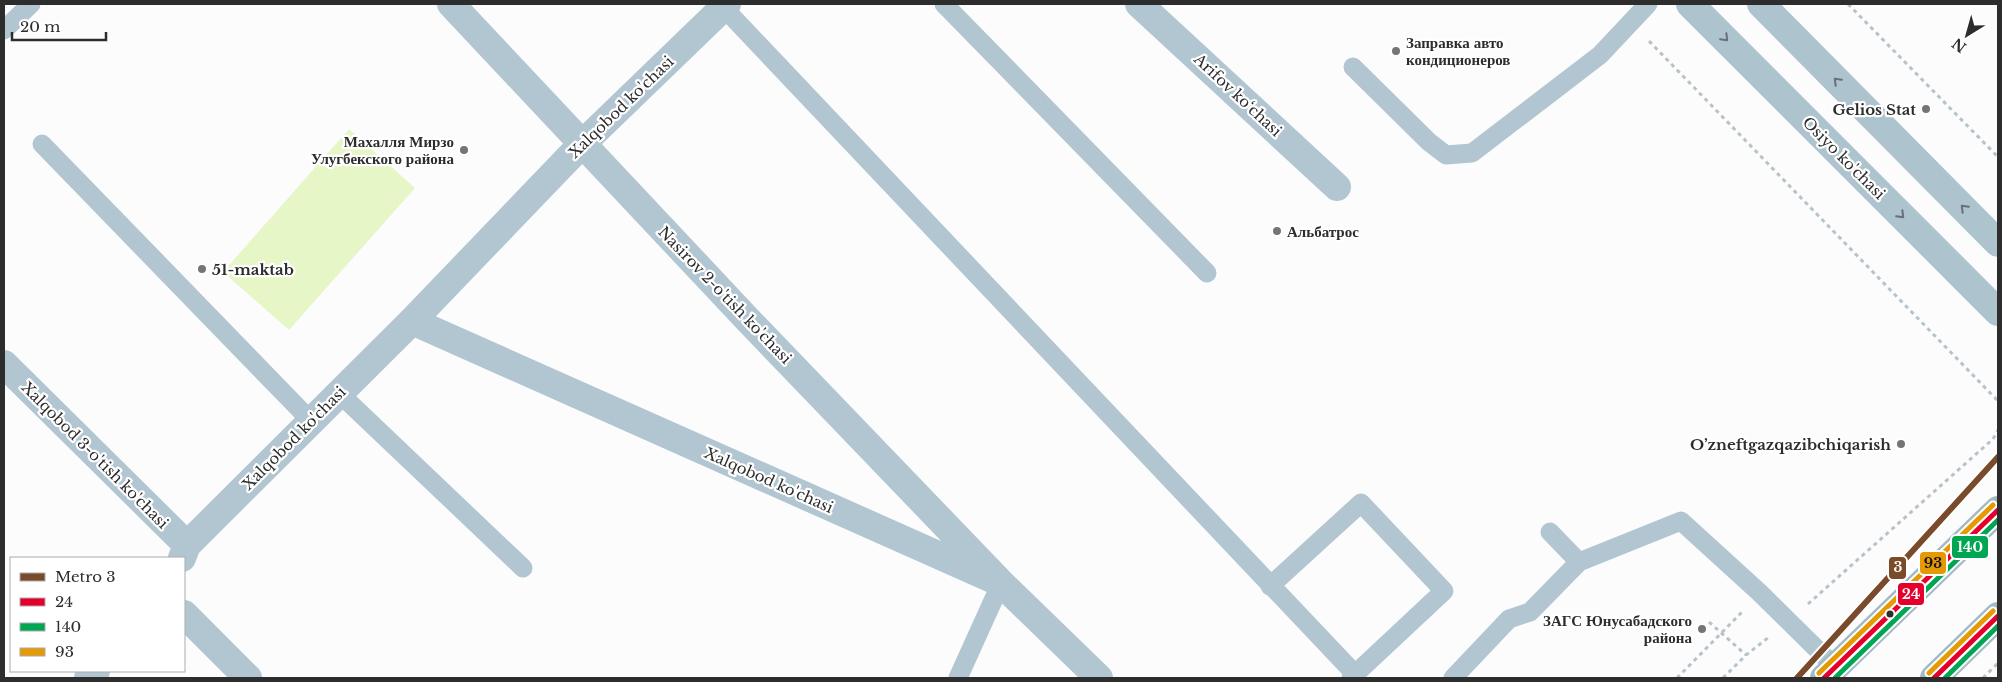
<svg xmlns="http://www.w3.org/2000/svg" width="2002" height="682" viewBox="0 0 2002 682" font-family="'Libre Baskerville',serif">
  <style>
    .green { fill: #e7f6c6 }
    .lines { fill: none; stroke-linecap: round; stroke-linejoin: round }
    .path { stroke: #b7c3ca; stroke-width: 3; stroke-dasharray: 4 4; stroke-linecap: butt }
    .service { stroke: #b2c6d2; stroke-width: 19 }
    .minor { stroke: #b2c6d2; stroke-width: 28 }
    .secondary { stroke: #adc3ce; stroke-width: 28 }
    .primary { stroke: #a1bac5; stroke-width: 28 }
    .bus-1-casing { stroke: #fff; stroke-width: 9 }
    .bus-2-casing { stroke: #fff; stroke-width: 9 }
    .bus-3-casing { stroke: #fff; stroke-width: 9 }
    .bus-1 { stroke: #e4002b; stroke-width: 5 }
    .bus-2 { stroke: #00a651; stroke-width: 5 }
    .bus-3 { stroke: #e39a05; stroke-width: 5 }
    .metro-1-casing { stroke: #fff; stroke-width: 10 }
    .metro-1 { stroke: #7a4b2a; stroke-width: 6 }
    .oneway { stroke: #677076 }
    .poi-dot { fill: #757576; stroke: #fff; stroke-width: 2 }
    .bus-dot { fill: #2d2d2e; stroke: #fff; stroke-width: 2 }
    .labels { text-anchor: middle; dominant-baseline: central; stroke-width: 4.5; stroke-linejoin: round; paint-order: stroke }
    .poi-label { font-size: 15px; font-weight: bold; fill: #2d2d2e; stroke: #fff; text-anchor: end }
    .street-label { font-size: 15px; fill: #2d2d2e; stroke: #fff }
    .line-badge { stroke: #fff; stroke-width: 2 }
    .badge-label { font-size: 14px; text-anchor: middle; font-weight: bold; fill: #fff }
    .pale-badge-label { font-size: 14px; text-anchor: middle; font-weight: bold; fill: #111 }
  </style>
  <rect width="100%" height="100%" fill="#fcfcfc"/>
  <!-- green -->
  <path class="green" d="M349 129 415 188 289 330 223 272Z"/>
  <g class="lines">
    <!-- path -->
    <path class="path" d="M1848 4 1998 157
      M1649 41 1998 401
      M1808 604 1993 439 1998 430
      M1709 622 1746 655
      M1677 678 1743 611
      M1723 678 1746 655 1769 637
      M1983 678 1998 663"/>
    <!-- service -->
    <path class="service" d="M944 4 1207 273
      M724 8 1355 674
      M4 30 31 4
      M1353 67 1429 142 1446 155 1472 153 1600 55 1648 4
      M42 144 312 422
      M339 393 523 568
      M1550 532 1579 562
      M1270 586 1361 503 1444 591 1351 678
      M958 678 1001 583
      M1453 678 1509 619 1530 612 1579 562 1681 521 1760 593 1835 667"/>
    <!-- minor -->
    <path class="minor" d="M451 4 749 321 1001 583
      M1139 4 1337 187
      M412 321 1001 583 1099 678
      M4 364 187 545
      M182 558 187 545 412 321 582 144 727 4
      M184 614 248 678
      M88 678 96 671"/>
    <!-- secondary -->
    <path class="secondary" d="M1690 4 1998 312
      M1761 4 1998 243"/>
    <!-- primary -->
    <path class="primary" d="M1824 678 1998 510
      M1934 678 1998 616"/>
    <defs>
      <path id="bus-1" d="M1824 678 1998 510
        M1934 678 1998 616"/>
      <path id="bus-2" d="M1835 678 1998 520
        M1945 678 1998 626"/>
      <path id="bus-3" d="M1819 673 1993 505
        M1929 673 1993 611"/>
    </defs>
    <!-- bus-1 casing -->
    <use href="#bus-1" class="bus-1-casing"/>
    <!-- bus-2 casing -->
    <use href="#bus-2" class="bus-2-casing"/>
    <!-- bus-3 casing -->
    <use href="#bus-3" class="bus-3-casing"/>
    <!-- bus-1 -->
    <use href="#bus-1" class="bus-1"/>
    <!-- bus-2 -->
    <use href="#bus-2" class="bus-2"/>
    <!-- bus-3 -->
    <use href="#bus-3" class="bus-3"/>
    <defs>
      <path id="metro-1" d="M1797 678 1998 457"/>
    </defs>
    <!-- metro-1 casing -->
    <use href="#metro-1" class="metro-1-casing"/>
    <!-- metro-1 -->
    <use href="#metro-1" class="metro-1"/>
  </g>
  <!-- one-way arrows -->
  <defs><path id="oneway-chevron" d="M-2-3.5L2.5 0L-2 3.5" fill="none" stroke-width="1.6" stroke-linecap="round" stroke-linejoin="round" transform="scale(1.25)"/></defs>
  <g class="oneway">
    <use href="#oneway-chevron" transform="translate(1725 38) rotate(45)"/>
    <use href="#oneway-chevron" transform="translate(1837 81) rotate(-135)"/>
    <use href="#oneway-chevron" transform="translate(1964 208) rotate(-135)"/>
    <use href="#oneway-chevron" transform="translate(1901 215) rotate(45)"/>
  </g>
  <!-- markers -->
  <g class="poi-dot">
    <circle cx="1396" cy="51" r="5"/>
    <circle cx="1926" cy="109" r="5"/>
    <circle cx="464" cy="150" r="5"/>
    <circle cx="1277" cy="231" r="5"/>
    <circle cx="202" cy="269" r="5"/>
    <circle cx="1901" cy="444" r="5"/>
    <circle cx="1702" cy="629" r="5"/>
  </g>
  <circle class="bus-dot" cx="1890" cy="614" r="4.5"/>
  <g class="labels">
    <!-- poi labels -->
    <g class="poi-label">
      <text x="1406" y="42" text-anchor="start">Заправка авто<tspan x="1406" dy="17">кондиционеров</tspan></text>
      <text x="1916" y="109">Gelios Stat</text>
      <text x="454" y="141">Махалля Мирзо<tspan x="454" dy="17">Улугбекского района</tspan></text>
      <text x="1287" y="231" text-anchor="start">Альбатрос</text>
      <text x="212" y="269" text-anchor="start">51-maktab</text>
      <text x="1891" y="444">O’zneftgazqazibchiqarish</text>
      <text x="1692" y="620">ЗАГС Юнусабадского<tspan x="1692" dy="17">района</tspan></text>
    </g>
    <!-- street labels -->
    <g class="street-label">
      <text transform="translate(1238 95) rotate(43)">Arifov ko‘chasi</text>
      <text transform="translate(621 107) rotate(-44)">Xalqobod ko'chasi</text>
      <text transform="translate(1844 158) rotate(45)">Osiyo ko'chasi</text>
      <text transform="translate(725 295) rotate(46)">Nasirov 2-o'tish ko'chasi</text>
      <text transform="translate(294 438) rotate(-45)">Xalqobod ko'chasi</text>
      <text transform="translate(95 455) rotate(45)">Xalqobod 3-o'tish ko'chasi</text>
      <text transform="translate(769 480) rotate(24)">Xalqobod ko'chasi</text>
    </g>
  </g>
  <g class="line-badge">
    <rect x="1951" y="535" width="38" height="24" rx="5" fill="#00a651"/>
    <rect x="1919" y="551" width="28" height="24" rx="5" fill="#e39a05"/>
    <rect x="1888" y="556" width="19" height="24" rx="5" fill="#7a4b2a"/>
    <rect x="1897" y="582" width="28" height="24" rx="5" fill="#e4002b"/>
  </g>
  <g class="badge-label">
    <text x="1970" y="552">140</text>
    <text x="1898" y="572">3</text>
    <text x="1911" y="599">24</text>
  </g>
  <g class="pale-badge-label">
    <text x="1933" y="568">93</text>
  </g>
  <!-- border -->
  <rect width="2002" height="682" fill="none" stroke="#2d2d2e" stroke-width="10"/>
  <!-- legend -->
  <rect x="10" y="557" width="175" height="115" fill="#ffffff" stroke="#ababab"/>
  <rect x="20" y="573" width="25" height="8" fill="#7a4b2a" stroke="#ababab"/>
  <text x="55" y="582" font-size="15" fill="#2d2d2e">Metro 3</text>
  <rect x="20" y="598" width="25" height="8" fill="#e4002b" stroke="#ababab"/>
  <text x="55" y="607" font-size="15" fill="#2d2d2e">24</text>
  <rect x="20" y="623" width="25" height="8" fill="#00a651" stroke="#ababab"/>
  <text x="55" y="632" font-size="15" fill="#2d2d2e">140</text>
  <rect x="20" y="648" width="25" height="8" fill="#e39a05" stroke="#ababab"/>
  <text x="55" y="657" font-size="15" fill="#2d2d2e">93</text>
  <!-- north arrow -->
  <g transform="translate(1967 35) rotate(217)" stroke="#ffffff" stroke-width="4" paint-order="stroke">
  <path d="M0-4L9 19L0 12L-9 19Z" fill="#2d2d2e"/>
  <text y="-8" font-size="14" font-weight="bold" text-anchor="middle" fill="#2d2d2e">N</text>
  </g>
  <!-- scale -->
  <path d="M12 32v8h94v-8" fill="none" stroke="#2d2d2e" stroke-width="2.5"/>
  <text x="20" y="32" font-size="15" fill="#2d2d2e" stroke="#ffffff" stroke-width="4" paint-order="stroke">20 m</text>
</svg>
